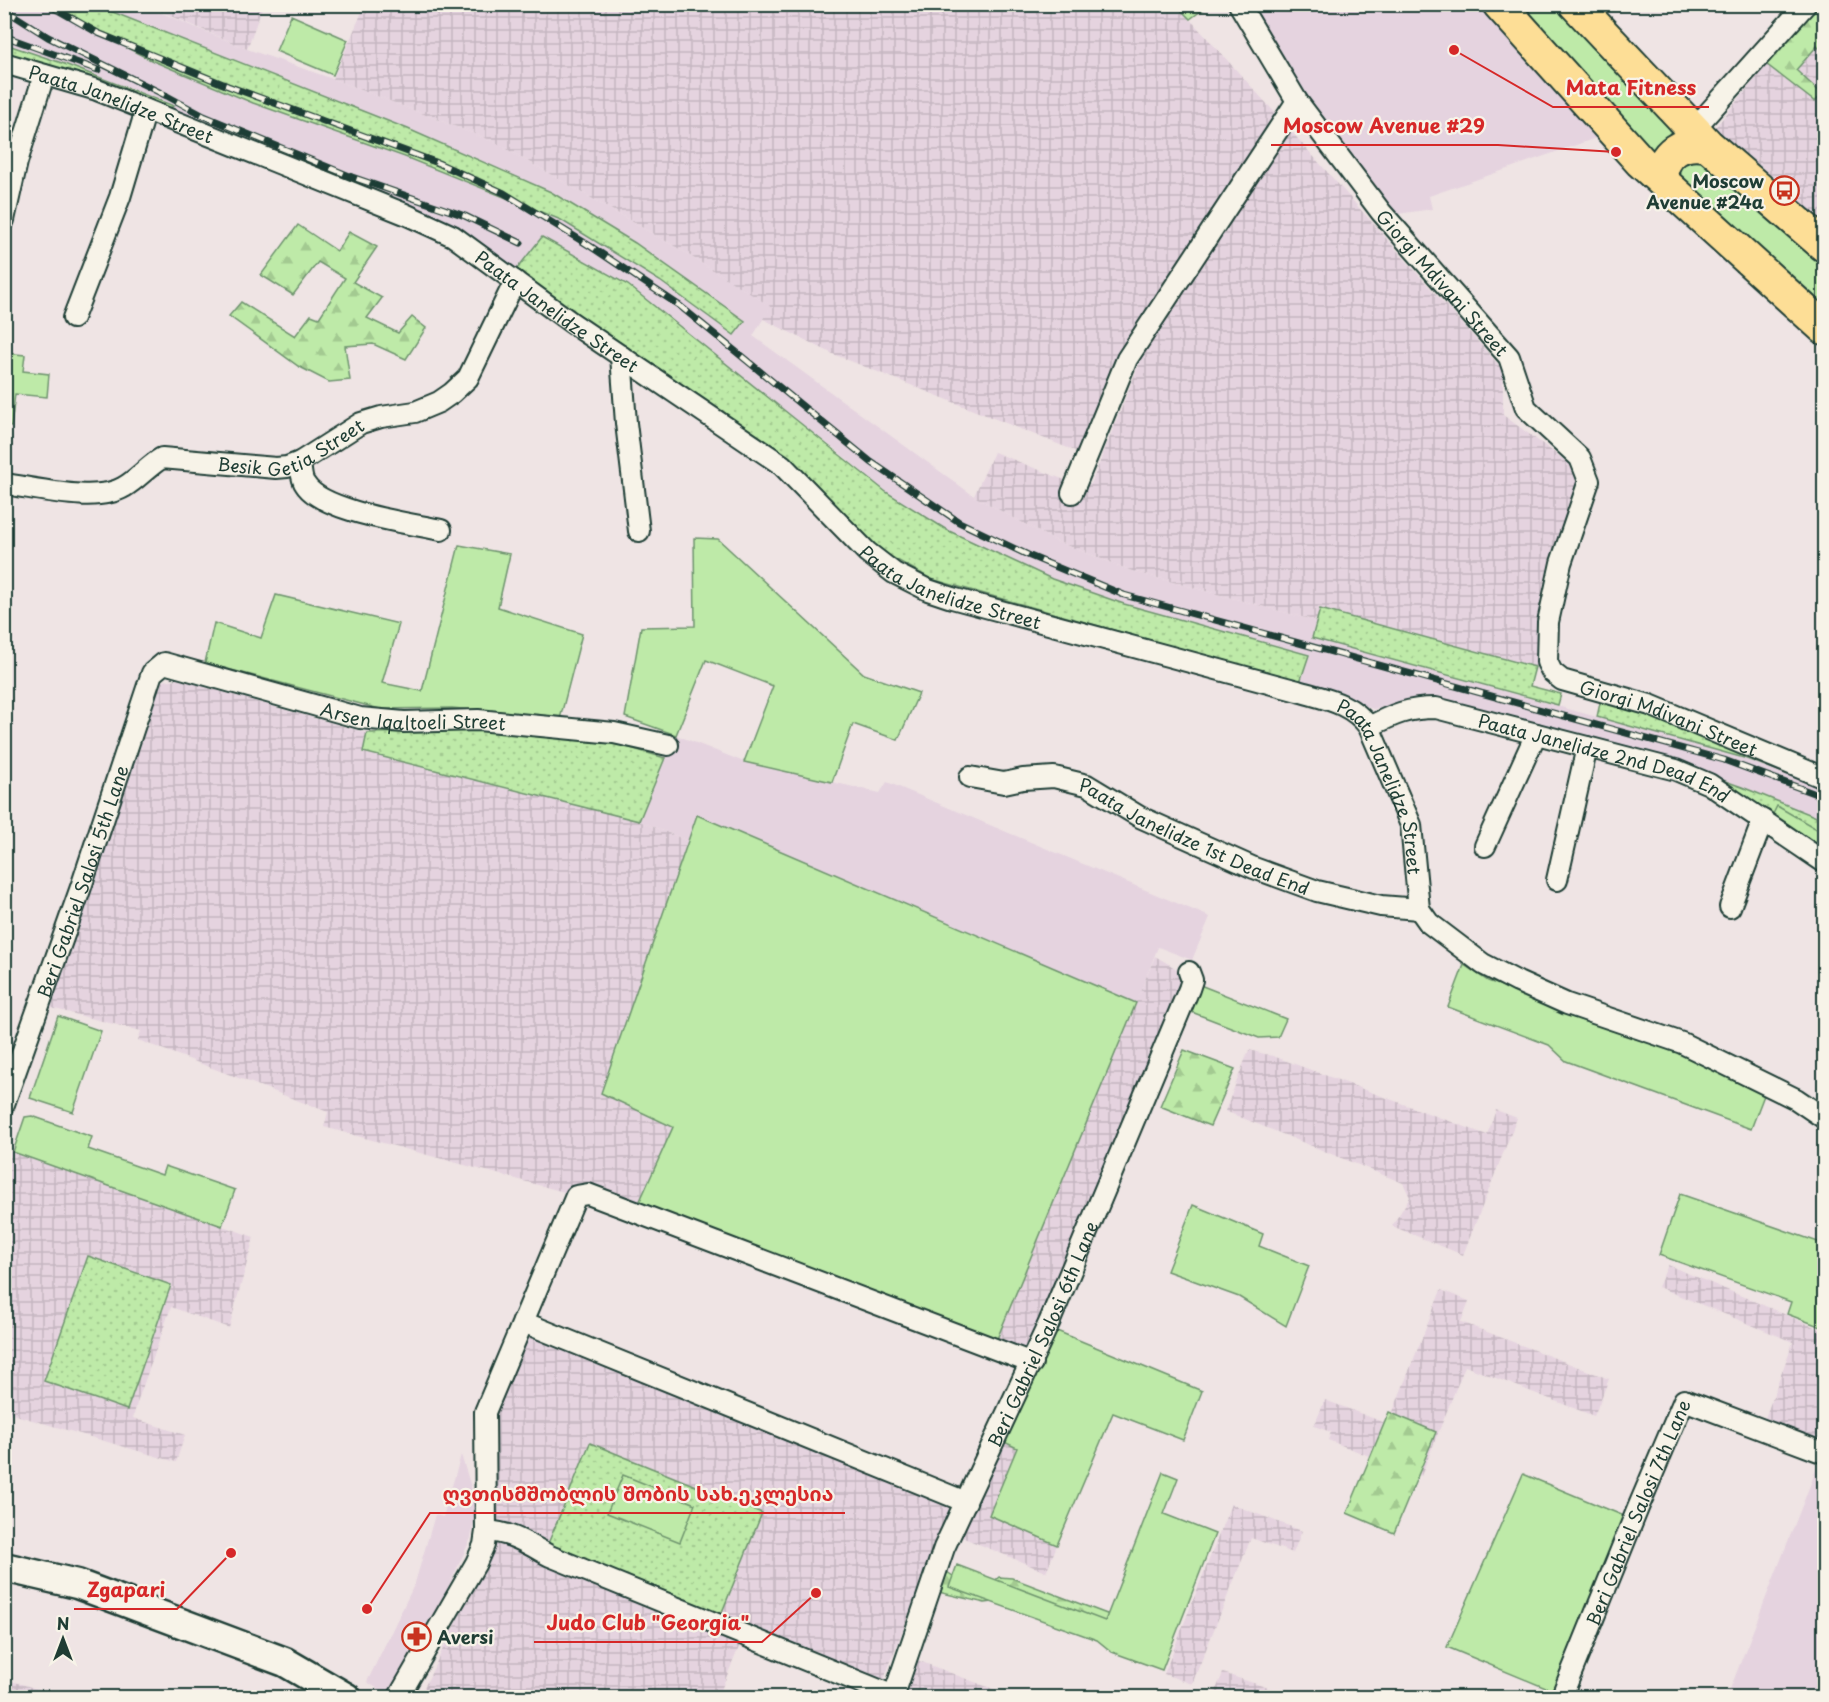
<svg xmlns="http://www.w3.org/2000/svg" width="1829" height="1702" viewBox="0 0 1829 1702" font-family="'Playpen Sans','Noto Sans Georgian',sans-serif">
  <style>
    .built { fill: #e5d3df }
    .industrial { fill: url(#industrial-grid) }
    .grass { fill: url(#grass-dots); stroke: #6e946e; stroke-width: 1.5 }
    .forest { fill: url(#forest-firs); stroke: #6e946e; stroke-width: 1.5 }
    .green { fill: #beeaa8; stroke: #6e946e; stroke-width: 1.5 }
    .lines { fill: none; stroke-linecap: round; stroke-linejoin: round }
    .street-casing { stroke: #1f3d34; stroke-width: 24 }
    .secondary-casing { stroke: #1f3d34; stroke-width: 33 }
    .primary-casing { stroke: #1f3d34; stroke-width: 36 }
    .street { stroke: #f7f3e8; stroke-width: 20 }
    .secondary { stroke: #f7f3e8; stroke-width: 28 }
    .primary { stroke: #fdde96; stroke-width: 32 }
    .rail-casing { stroke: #1f3d34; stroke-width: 7 }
    .rail { stroke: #f7f3e8; stroke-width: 4.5; stroke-dasharray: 14; stroke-linecap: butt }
    .labels { text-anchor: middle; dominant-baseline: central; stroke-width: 4.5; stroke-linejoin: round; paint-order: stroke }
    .street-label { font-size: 18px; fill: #1f3d34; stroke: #f7f3e8 }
    .poi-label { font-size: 18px; font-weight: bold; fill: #1f3d34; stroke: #f7f3e8; text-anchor: end }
    .leader { fill: none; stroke: #d62828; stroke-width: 2 }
    .callout-dot { fill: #d62828; stroke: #f7f3e8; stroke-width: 2 }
    .callout-label { font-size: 20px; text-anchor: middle; font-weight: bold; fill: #d62828; stroke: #f7f3e8; stroke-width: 4.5; stroke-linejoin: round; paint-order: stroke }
  </style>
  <defs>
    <pattern id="industrial-grid" width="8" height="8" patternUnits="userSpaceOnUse" patternTransform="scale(1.5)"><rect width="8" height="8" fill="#e5d3df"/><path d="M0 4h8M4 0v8" fill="none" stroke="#c4b6c0"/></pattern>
    <pattern id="grass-dots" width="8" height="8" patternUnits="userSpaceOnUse" patternTransform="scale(1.5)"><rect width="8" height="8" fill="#beeaa8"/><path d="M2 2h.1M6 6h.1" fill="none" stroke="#a3ca91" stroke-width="1.8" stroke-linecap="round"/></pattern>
    <pattern id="forest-firs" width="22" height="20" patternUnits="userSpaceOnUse" patternTransform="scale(1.5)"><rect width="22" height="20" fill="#beeaa8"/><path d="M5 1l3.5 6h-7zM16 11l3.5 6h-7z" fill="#a3ca91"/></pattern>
  </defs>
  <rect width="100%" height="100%" fill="#efe4e4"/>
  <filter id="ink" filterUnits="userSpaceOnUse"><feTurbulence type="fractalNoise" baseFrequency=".0167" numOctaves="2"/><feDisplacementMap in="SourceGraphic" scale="12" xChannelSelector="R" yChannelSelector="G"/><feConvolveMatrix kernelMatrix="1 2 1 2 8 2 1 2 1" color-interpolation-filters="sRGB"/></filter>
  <g filter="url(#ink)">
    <!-- built -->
    <path class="built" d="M5 5H43L153 61 252 103 405 157 561 220 660 281 734 334 744 321 635 243 551 192 408 129 95 5H143L247 49 333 79 493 141 676 247 771 306 753 336 974 496 1056 541 1132 571 1317 621 1313 638 1744 758 1824 788V820L1742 787 1705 774 1418 701 1373 709 1300 682 1309 655 1124 604 1052 579 947 530 886 492 835 449 542 237 516 270 460 229 361 185 200 120 167 109 62 63 5 44Z
      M1247 5H1478L1596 138 1429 196 1432 209 1390 215 1304 94Z
      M676 735 744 762 880 793 887 782 1210 917 1192 960 1158 947 1136 1003 697 815 688 841 639 821 665 758Z
      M461 1455 477 1506 471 1538 446 1592 395 1688 383 1692 367 1682 415 1583 435 1515 443 1517Z
      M1818 1465 1824 1467V1697H1727Z"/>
    <!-- industrial -->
    <path class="industrial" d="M144 4 263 5 247 49Z
      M1176 4 1279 117 1083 454 833 354 763 319 770 306 676 247 493 141 333 79 365 5Z
      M1817 5H1824V235L1708 136Z
      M1290 130 1503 370V415L1582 473 1540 663 1535 667 1321 609 1317 621 1132 571 1056 541 974 496 994 452 1080 486 1091 484 1144 352Z
      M177 679 367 733 364 752 639 821 688 841 601 1093 673 1127 639 1203 568 1193 324 1127 328 1112 138 1040 141 1031 51 1008 158 689 162 681Z
      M1155 956 1187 975 1028 1352 997 1339Z
      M1249 1050 1273 1056 1487 1135 1496 1110 1517 1118 1463 1255 1392 1226 1410 1197 1403 1183 1225 1111Z
      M4 1149 254 1237 229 1328 171 1307 137 1403 133 1418 185 1435 176 1462 5 1412Z
      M1668 1265 1824 1331V1427L1819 1442 1764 1421 1793 1342 1658 1287Z
      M1441 1290 1469 1301 1461 1322 1609 1379 1594 1416 1465 1366 1421 1476 1328 1440 1331 1432 1314 1426 1325 1400 1388 1424Z
      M524 1331 951 1503 883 1682 720 1617 762 1513 547 1546 514 1525 494 1523 492 1414Z
      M1002 1441 1017 1448 989 1515 1057 1545 1046 1572 959 1536Z
      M1231 1504 1302 1531 1293 1553 1251 1538 1192 1684 1164 1674Z
      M497 1538 742 1640 718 1697 419 1698Z
      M914 1659 1014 1697H924L904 1690Z
      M1223 1673 1296 1697 1337 1694V1697H1213Z
      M4 1679H5L63 1697H5Z"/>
    <!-- grass -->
    <path class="grass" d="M43 5H95L408 129 551 192 635 243 745 321 734 335 660 281 561 220 405 157 253 103 153 61Z
      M5 44 62 63 174 106 167 109 5 57Z
      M542 237 628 285 886 492 947 530 1052 579 1124 604 1309 655 1300 682 931 579 870 545 622 346 516 270Z
      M1320 609 1535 667 1530 686 1561 694 1558 705 1312 638Z
      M1607 700 1620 701 1824 782V788L1744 758 1597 717 1600 703Z
      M477 727 606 741 665 758 639 821 363 752 367 733 432 732Z
      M1705 774 1742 787 1824 820V855Z
      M88 1256 171 1285 127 1410 44 1381Z
      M590 1443 762 1513 720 1617 547 1546Z"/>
    <!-- forest -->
    <path class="forest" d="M1176 5H1209L1190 19Z
      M1816 9 1824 16V53L1817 46 1796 70 1822 94 1815 102 1766 64Z
      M298 225 337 251 349 232 377 247 353 282 382 298 367 318 398 333 412 317 426 328 406 359 373 344 345 346 350 380 329 382 298 366 229 316 241 302 295 336 311 315 319 318 345 278 318 262 293 295 261 275Z
      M1184 1050 1235 1069 1210 1126 1160 1106Z
      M1389 1412 1436 1432 1394 1533 1347 1513Z
      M947 1572 956 1578 990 1585 999 1577 1012 1578 1141 1627 1148 1635 1001 1601 985 1603 934 1591 939 1576Z"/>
    <!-- green -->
    <path class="green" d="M1507 5H1560L1671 127 1669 135 1648 155Z
      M291 15 348 40 333 75 276 51Z
      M1690 153 1702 156 1824 263V316L1670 172Z
      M5 353 25 355 23 371 49 374 47 397 15 394 11 427 5 426Z
      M694 538 718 539 864 674 919 693 898 740 853 724 832 782 744 762 773 686 706 660 676 735 625 717 641 627 695 626Z
      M459 545 510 554 498 607 582 634 560 719 452 708 380 709 205 663 214 623 261 638 276 595 399 624 382 683 422 691Z
      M1777 806 1822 832 1812 850 1770 820Z
      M697 815 1136 1003 997 1339 639 1203 673 1127 601 1093Z
      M1464 965 1488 981 1684 1051 1766 1090 1751 1129 1566 1061 1549 1045 1448 1007Z
      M1200 985 1286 1019 1278 1037 1259 1038 1189 1011Z
      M58 1016 101 1031 73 1112 30 1098Z
      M32 1116 92 1137 88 1149 162 1175 165 1166 235 1190 222 1226 13 1152 25 1117Z
      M1680 1194 1824 1244V1328L1787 1314 1791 1302 1659 1255Z
      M1193 1205 1263 1234 1259 1246 1309 1266 1286 1326 1239 1297 1167 1271Z
      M1052 1329 1202 1391 1183 1440 1113 1413 1057 1545 989 1515 1017 1448 1002 1441Z
      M1163 1472 1178 1478 1164 1514 1215 1534 1162 1670 1112 1652 1097 1640 949 1587 957 1565 1105 1621Z
      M1523 1474 1624 1516 1553 1691 1447 1647Z
      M623 1475 695 1504 680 1542 607 1513Z"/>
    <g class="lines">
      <defs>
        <g id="street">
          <path id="s1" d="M1239 4 1297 101 1381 212 1509 357 1526 408 1580 458 1589 481 1561 563 1548 622 1547 662 1552 672 1562 680 1650 705 1824 778"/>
          <path id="s2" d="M4 63 97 90 405 214 453 236 572 323 782 465 867 552 894 573 928 590 952 598 1298 691C1325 699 1352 703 1369 727L1411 825 1419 909 1429 923 1483 964 1518 982 1567 1004 1682 1043 1796 1099 1824 1118"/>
          <path d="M1693 130 1806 4"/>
          <path d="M4 220 17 162 44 75"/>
          <path d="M73 318 120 197 146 110"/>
          <path d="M621 356 626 423 639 531"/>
          <path d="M300 462C301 468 301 479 305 484 322 512 409 523 441 530"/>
          <path id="s3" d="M4 484C37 488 96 504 124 487 138 479 148 466 162 458L276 468 287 467 300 462 361 423 381 417 415 412 439 402 452 393 468 378 515 281"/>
          <path d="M1072 493 1127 359 1297 101"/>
          <path id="s4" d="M1369 727C1394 714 1408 708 1436 708L1676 770 1709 784 1824 862"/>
          <path id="s5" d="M970 777 1004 783 1023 779 1054 777 1087 785 1140 817 1254 868 1317 891 1381 906 1419 909"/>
          <path d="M1485 846 1536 734"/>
          <path d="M1557 880 1587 747"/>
          <path d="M1730 907 1763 820"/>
          <path id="s6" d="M4 1104 81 887 152 673 164 663 360 718 404 722 478 720 614 733 668 745"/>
          <path d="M523 1322 966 1502"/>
          <path d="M486 1531C511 1532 528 1544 550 1556L894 1696"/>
          <path d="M398 1698 476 1563 484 1545 486 1531 485 1412 576 1196 588 1194 1032 1363"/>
          <path id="s7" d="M893 1698 944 1548 1049 1323 1189 989 1192 980 1189 972"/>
          <path id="s8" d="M1561 1698 1638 1508 1684 1400 1824 1453"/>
        </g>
        <path id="secondary" d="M4 1567 77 1584 285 1662 347 1698"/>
        <path id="primary" d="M1499 4 1641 162 1824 328
          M1575 4 1709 146 1824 245
          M1661 180C1661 153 1683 139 1709 146"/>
      </defs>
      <!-- street casing -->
      <use href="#street" class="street-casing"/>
      <!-- secondary casing -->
      <use href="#secondary" class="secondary-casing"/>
      <!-- primary casing -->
      <use href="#primary" class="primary-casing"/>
      <!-- street -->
      <use href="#street" class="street"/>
      <!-- secondary -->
      <use href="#secondary" class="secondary"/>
      <!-- primary -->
      <use href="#primary" class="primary"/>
      <defs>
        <path id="rail" d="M47 4 98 33 228 86 438 163 504 193 590 246 680 306 871 462 959 522 1030 556 1124 595 1724 760 1824 797
          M4 9 48 37 167 96 204 116 352 177 465 216 521 243
          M4 36 98 70"/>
      </defs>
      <!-- rail casing -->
      <use href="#rail" class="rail-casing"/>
      <!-- rail -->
      <use href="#rail" class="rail"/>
    </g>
  </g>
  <!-- icons -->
  <defs>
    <symbol id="bus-ring" viewBox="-11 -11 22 22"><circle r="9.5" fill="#f7f3e8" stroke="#c8321e" stroke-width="1.5"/><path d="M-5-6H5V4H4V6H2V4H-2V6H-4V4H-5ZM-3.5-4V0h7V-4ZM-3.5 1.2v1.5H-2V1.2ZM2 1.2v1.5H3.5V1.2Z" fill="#c8321e"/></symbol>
    <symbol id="pharmacy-ring" viewBox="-11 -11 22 22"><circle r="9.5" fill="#f7f3e8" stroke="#c8321e" stroke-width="1.5"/><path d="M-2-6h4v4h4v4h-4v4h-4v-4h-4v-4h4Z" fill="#c8321e"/></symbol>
  </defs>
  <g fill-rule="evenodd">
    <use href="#bus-ring" x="1768" y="174" width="33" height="33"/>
    <use href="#pharmacy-ring" x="400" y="1620" width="33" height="33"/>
  </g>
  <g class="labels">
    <!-- street labels -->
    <g class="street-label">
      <text stroke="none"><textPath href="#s2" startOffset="124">Paata Janelidze Street</textPath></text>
      <text stroke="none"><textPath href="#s1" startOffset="346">Giorgi Mdivani Street</textPath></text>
      <text stroke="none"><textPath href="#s2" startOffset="610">Paata Janelidze Street</textPath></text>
      <text stroke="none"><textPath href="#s3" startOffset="304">Besik Getia Street</textPath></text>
      <text stroke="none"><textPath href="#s2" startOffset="1096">Paata Janelidze Street</textPath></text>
      <text stroke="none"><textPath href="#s6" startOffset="728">Arsen Iqaltoeli Street</textPath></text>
      <text stroke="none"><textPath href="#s1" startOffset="922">Giorgi Mdivani Street</textPath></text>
      <text stroke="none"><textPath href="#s4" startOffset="246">Paata Janelidze 2nd Dead End</textPath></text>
      <text stroke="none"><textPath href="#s2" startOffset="1600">Paata Janelidze Street</textPath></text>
      <text stroke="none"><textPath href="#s5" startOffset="238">Paata Janelidze 1st Dead End</textPath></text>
      <text stroke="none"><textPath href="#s6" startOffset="236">Beri Gabriel Salosi 5th Lane</textPath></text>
      <text stroke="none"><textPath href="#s7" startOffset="394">Beri Gabriel Salosi 6th Lane</textPath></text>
      <text stroke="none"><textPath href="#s8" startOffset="201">Beri Gabriel Salosi 7th Lane</textPath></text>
    </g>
    <!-- poi labels -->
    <g class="poi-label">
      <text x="1764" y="180">Moscow<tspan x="1764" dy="21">Avenue #24a</tspan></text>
      <text x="437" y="1636" text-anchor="start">Aversi</text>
    </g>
  </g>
  <!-- callouts -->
  <path class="leader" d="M1454 50L1553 107H1709M1616 152L1498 145H1271M367 1609L430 1513H845M231 1553L177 1609H74M816 1593L762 1642H534"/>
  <g class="callout-dot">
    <circle cx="1454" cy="50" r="6"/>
    <circle cx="1616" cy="152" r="6"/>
    <circle cx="367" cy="1609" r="6"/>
    <circle cx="231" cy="1553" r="6"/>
    <circle cx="816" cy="1593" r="6"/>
  </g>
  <g class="callout-label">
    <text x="1631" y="95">Mata Fitness</text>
    <text x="1384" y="133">Moscow Avenue #29</text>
    <text x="638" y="1501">ღვთისმშობლის შობის სახ.ეკლესია</text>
    <text x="126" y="1597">Zgapari</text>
    <text x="648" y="1630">Judo Club "Georgia"</text>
  </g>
  <!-- margin -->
  <rect width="1829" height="1702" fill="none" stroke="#f7f3e8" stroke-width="24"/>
  <rect x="12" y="12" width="1805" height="1678" fill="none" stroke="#1f3d34" stroke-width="2" filter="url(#ink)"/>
  <!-- north arrow -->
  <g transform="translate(63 1639)" stroke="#f7f3e8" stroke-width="4.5" paint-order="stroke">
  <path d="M0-4.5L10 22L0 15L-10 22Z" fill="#1f3d34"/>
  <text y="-9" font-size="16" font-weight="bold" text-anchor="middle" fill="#1f3d34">N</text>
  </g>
</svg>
